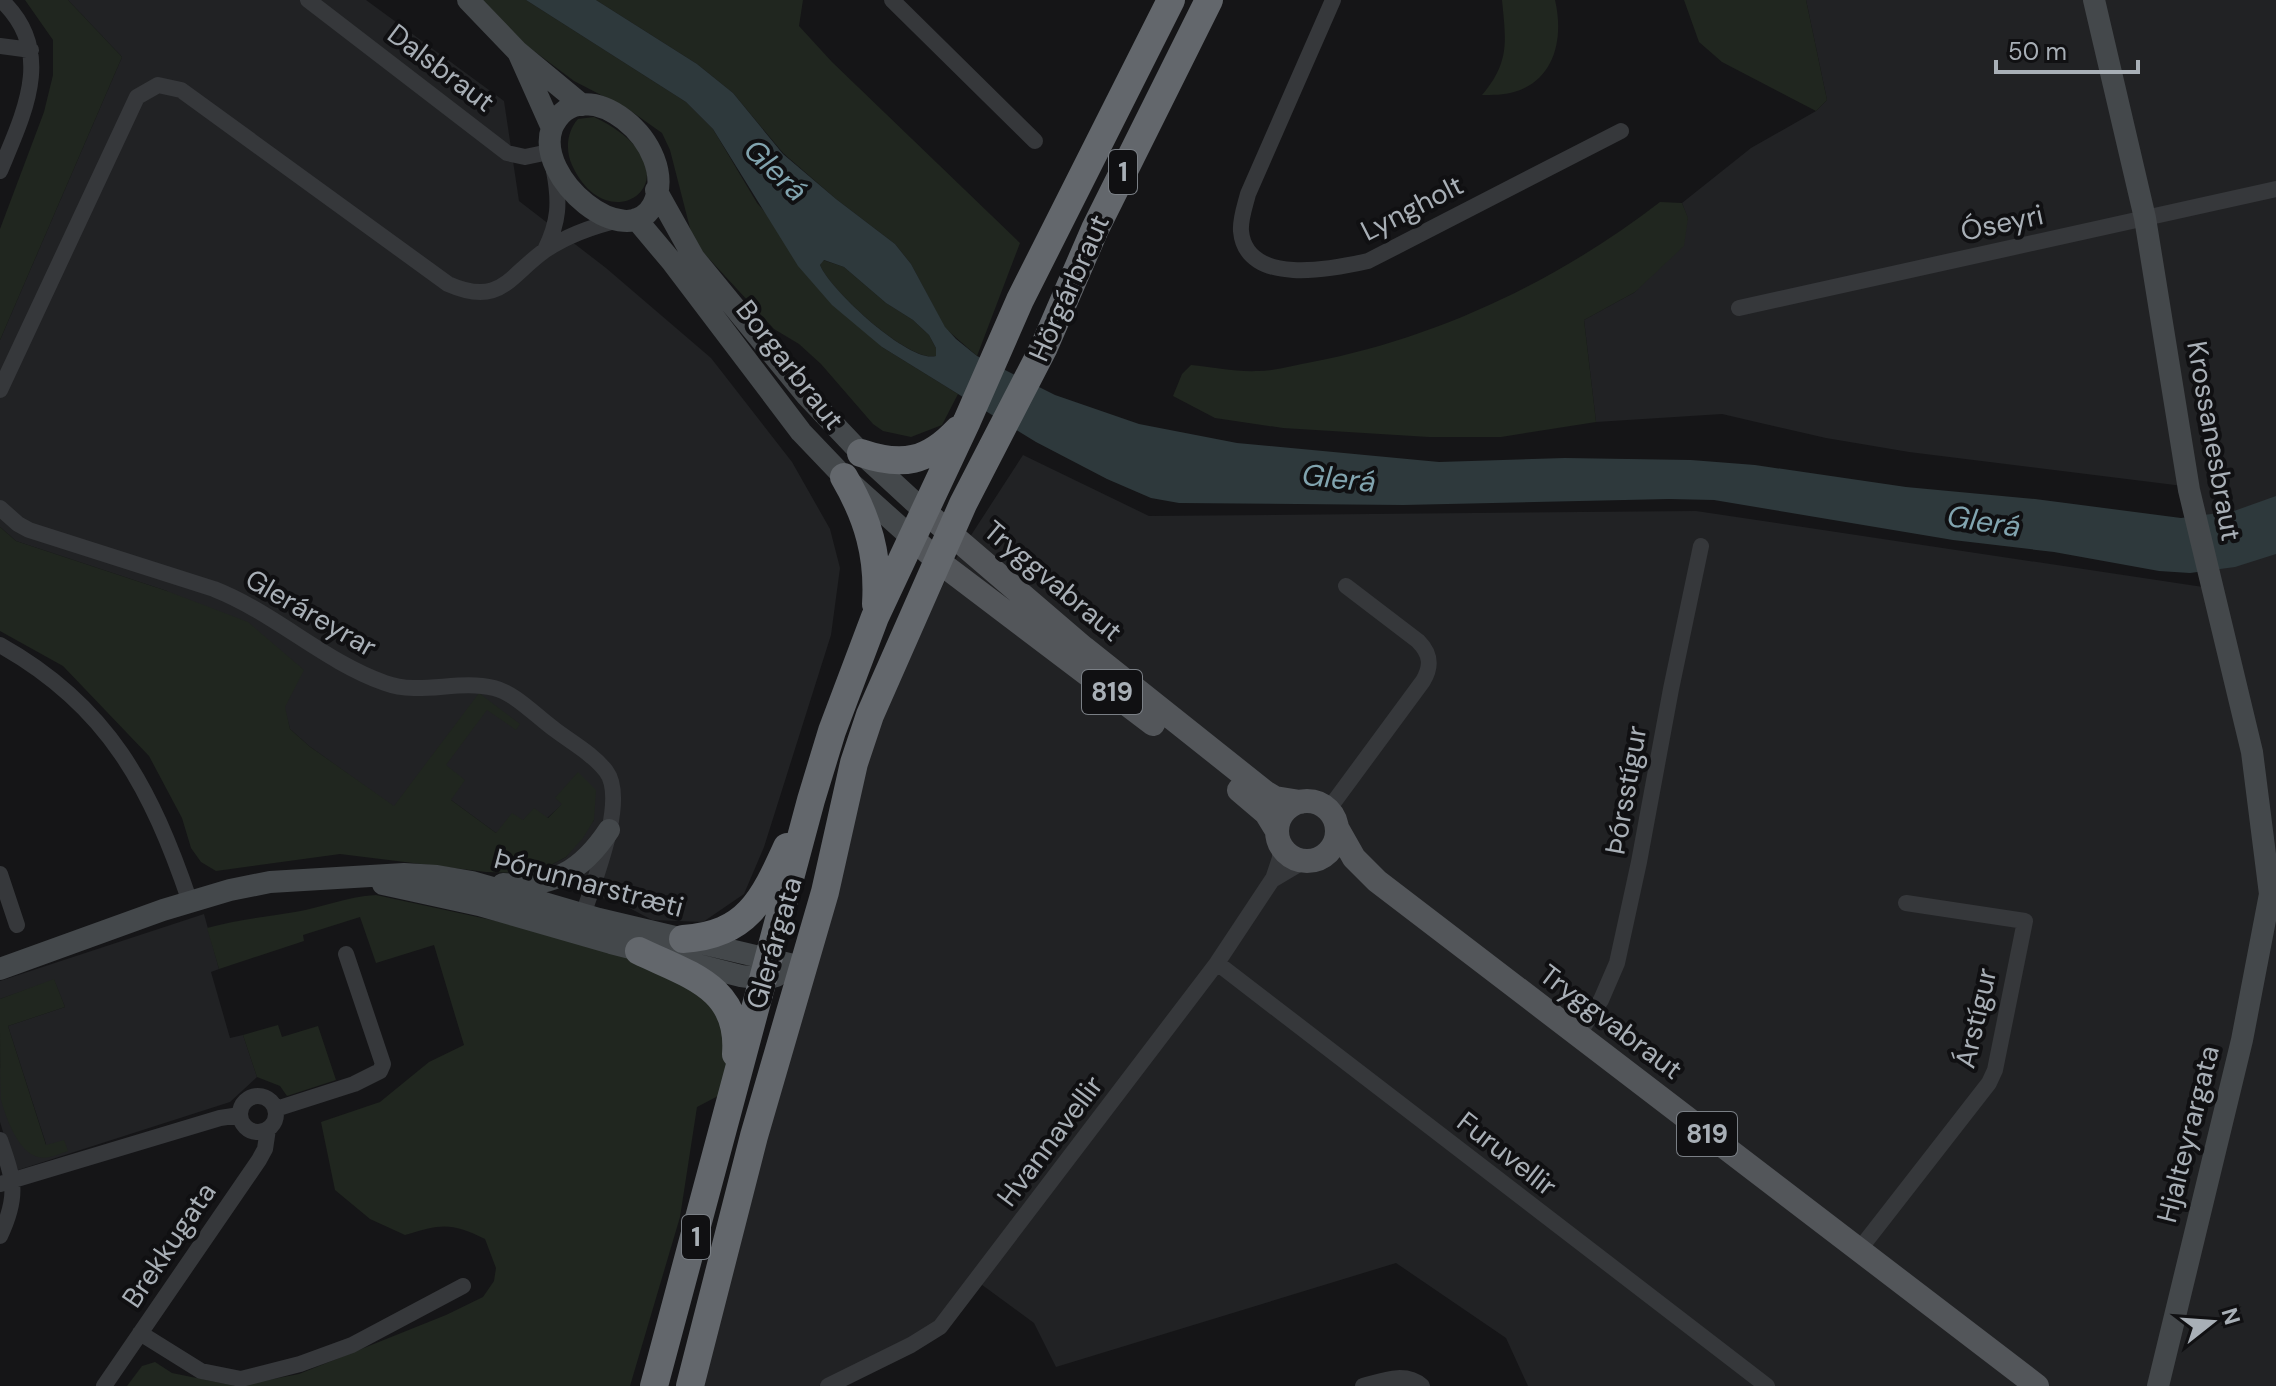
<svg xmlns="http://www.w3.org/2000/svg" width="2276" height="1386" viewBox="0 0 2276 1386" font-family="'DM Sans',sans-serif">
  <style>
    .built { fill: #212224 }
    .green { fill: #20261f }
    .water { fill: #2e393c; fill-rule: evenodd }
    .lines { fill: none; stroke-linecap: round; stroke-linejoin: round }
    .street { stroke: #36383b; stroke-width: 16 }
    .secondary { stroke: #44484b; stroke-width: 22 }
    .primary { stroke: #53565a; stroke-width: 24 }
    .highway { stroke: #63676c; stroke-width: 28 }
    .labels { text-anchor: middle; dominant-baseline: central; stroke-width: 8; stroke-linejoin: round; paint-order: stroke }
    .shield { fill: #101012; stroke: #7a7f85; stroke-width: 2 }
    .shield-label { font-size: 26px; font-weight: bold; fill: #a8afb6 }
    .street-label { font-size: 28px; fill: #a8afb6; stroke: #101012 }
    .water-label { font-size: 30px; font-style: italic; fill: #81a4af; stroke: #101012 }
  </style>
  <rect width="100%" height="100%" fill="#151517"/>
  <!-- built -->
  <path class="built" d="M68 0H366L504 101 519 201 606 268 711 358 792 462 830 529 840 568 831 635 764 847 744 894 703 922 652 920 622 904 561 885 547 867 566 857 594 820 556 798 563 804 547 818 523 820 496 833 451 800 394 807 309 746 290 729 284 707 167 591 16 541 0 527V340L122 57Z
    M1806 0H2276V1386H1528L1506 1338 1396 1263 1056 1367 1034 1323 974 1279 953 1307 909 1342 819 1386H696L881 714 955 560 1023 455 1149 516 1696 511 2203 587 2183 486 1909 452 1826 438 1722 414 1596 422 1584 320 1635 292 1688 219 1682 203 1751 148 1816 111 1827 100Z
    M204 914 219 969 211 972 230 1038 243 1035 257 1077 230 1102 15 1171 0 1122V1067L44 1146 46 1144 8 1026 65 1007 54 980 0 999V981Z"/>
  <!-- green -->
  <path class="green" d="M25 0H68L122 57 0 340V229L44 112 53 75V40Z
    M479 0H526L686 102 713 129 757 203 882 347 958 394 942 425 911 437 883 431 873 424 821 364 799 344 774 329 701 250 691 232 670 150 662 133 628 109 574 81 514 36Z
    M596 0H803L799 26 832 62 1020 243 977 356 945 328 911 264 895 244 836 199 783 153 733 93 697 64Z
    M1502 0H1555C1564 38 1555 80 1514 92 1504 95 1492 95 1482 95 1510 62 1506 41 1502 0Z
    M1684 0H1806L1827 100 1816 111 1722 62 1699 42Z
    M594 117C707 171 610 249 572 165 565 150 567 131 578 119Z
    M1660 202 1682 203 1688 218 1684 246 1635 292 1584 320 1596 422 1501 437H1429L1283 428 1215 418 1173 396 1182 374 1191 365C1212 367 1236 372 1258 371 1275 371 1295 365 1312 362 1438 338 1559 280 1660 202Z
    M823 260 844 267 886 303 913 320 929 335 936 348 937 356C910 364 830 290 820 265Z
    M0 527 16 541 167 591 248 622 304 670 285 707 290 729 309 746 394 806 479 693 520 724 516 730 487 710 446 765 465 780 451 800 496 833 512 813 523 820 534 808 548 818 562 804 555 798 578 772 596 790 594 820 583 838 566 857 547 867 523 873 486 872 340 854 216 871 201 862 191 848 182 818 149 756 63 666 0 631Z
    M376 895 556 934 673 973 698 985 732 1041 720 1095 697 1107 680 1217 630 1386H237L299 1374 446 1315 483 1297 494 1281 496 1268 485 1239C451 1222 441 1224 405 1235L370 1219 335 1190 321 1122 380 1102 429 1062 464 1045 434 945 376 963 360 917 303 935 304 941 219 969 207 928C236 920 265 917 295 912 324 907 345 897 376 895Z
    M54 979 65 1007 8 1026 46 1145 64 1140 68 1151C59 1154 48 1160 38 1157 18 1152 6 1118 1 1100 0 1079 0 1024 0 999Z
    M278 1025 282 1037 318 1026 336 1080 287 1096 280 1086 257 1077 243 1035Z
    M155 1362 172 1373 236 1386H127L142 1366Z"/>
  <!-- water -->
  <path class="water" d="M526 0H596L697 64 733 93 783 154 836 199 895 244 911 264 945 327 956 339 977 356 1055 395 1139 424 1237 443 1439 462 1565 458 1691 460 1755 465 1906 487 2035 499 2181 518 2234 511 2276 496V554L2235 567 2190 573 2159 571 2054 552 1953 540 1714 500 1669 499 1403 505 1179 503 1151 498 1107 479 1036 442 882 347 832 305 798 266 713 129 686 102ZM824 260 844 267 886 303 913 320 929 335 936 348V356C910 364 830 290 820 265Z"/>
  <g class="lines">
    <!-- street -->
    <path class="street" d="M308 0 507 153 525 157 549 152
      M892 0 1035 141
      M1333 0 1248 194C1245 206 1240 219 1241 231 1246 287 1333 269 1368 261L1621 131
      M0 46 31 50
      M0 171C24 113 56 51 1 0
      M545 250C559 222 560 202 554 171
      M1739 308 2276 189
      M0 390 137 97 158 85 181 90 448 284C500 307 508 277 544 251 566 236 594 226 619 220
      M0 508 18 524 29 530 214 589C275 613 323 661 385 683 420 696 458 679 494 688 515 693 536 716 554 729 571 742 593 754 606 771 629 801 590 890 580 924
      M0 645C109 706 151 788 190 902
      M1328 810 1423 681C1432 666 1431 654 1418 641L1346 586
      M0 874 17 925
      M1273 879 1280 858V845
      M1217 963 1767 1386
      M1578 1035 1601 1000 1617 963 1639 862 1671 689 1701 546
      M240 1114a18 18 0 1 1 36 0a18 18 0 1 1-36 0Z
      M276 1109 354 1084 380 1071 383 1064 346 954
      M0 1140C14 1180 19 1196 0 1236
      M0 1184 220 1118 240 1115
      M1859 1250 1989 1083 1995 1070 2025 921 1906 903
      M140 1333 201 1371 241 1379 300 1364 352 1345 463 1286
      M104 1386 259 1160 265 1149 268 1129
      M828 1386 911 1345 940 1327 1217 963 1272 880 1304 861
      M1363 1386C1382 1381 1405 1371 1422 1386"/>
    <!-- secondary -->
    <path class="secondary" d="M468 0 518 52 582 105
      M2094 0 2145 218 2189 490 2252 752 2270 894 2242 1040 2158 1386
      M518 52 552 128C534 179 627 254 653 205 683 145 580 63 552 128
      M656 190 694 258 807 396 861 453 924 511
      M636 219 673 263 801 432 844 477 911 537
      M383 884 479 905 611 943 741 976 764 979 776 976
      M503 884C552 888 582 871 609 830
      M0 969 163 910 230 890 270 882 404 874 437 876 472 882 599 919 802 967"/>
    <!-- primary -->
    <path class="primary" d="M924 511 1084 648 1265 792 1275 798 1300 802
      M911 537 938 561 1153 724
      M1239 790 1266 813 1277 831
      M1277 831a30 30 0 1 1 60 0a30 30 0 1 1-60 0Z
      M1337 828 1354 858 1377 881 2037 1386"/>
    <!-- highway -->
    <path class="highway" d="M861 453C902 467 928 462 958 430
      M844 477C868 518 879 556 876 604
      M683 939C747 935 763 900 787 847
      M639 951C689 975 741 987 736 1054
      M654 1386 811 800 832 731 875 617 967 421 1020 300 1171 0
      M690 1386 754 1136 825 892 854 763 870 715 963 504 1044 347 1095 229 1209 0"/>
  </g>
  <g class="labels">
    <!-- shield labels -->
    <g class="shield">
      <rect x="1109" y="150" width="28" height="44" rx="6"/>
      <rect x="1082" y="670" width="60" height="44" rx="6"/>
      <rect x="1677" y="1112" width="60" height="44" rx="6"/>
      <rect x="682" y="1215" width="28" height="44" rx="6"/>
    </g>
    <g class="shield-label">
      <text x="1123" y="172">1</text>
      <text x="1112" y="692">819</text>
      <text x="1707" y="1134">819</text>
      <text x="696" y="1237">1</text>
    </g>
    <!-- street labels -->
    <g class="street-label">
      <text transform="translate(441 68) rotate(37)">Dalsbraut</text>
      <text transform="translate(1412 208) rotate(-27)">Lyngholt</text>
      <text transform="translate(2002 223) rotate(-12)">Óseyri</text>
      <text transform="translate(1069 288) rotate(-66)">Hörgárbraut</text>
      <text transform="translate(790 365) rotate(52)">Borgarbraut</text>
      <text transform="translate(2214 441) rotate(80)">Krossanesbraut</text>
      <text transform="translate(1053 581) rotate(40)">Tryggvabraut</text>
      <text transform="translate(311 613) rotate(30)">Gleráreyrar</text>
      <text transform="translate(1626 790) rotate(-80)">Þórsstígur</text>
      <text transform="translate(589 883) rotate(15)">Þórunnarstræti</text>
      <text transform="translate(774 943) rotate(-74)">Glerárgata</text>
      <text transform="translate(1976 1018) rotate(-77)">Árstígur</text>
      <text transform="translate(1611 1022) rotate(37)">Tryggvabraut</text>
      <text transform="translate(2188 1134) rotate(-76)">Hjalteyrargata</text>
      <text transform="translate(1050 1141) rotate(-53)">Hvannavellir</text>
      <text transform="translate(1507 1154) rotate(38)">Furuvellir</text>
      <text transform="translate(169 1245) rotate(-56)">Brekkugata</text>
    </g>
    <!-- water labels -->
    <g class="water-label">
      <text transform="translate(776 170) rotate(44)">Glerá</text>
      <text transform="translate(1339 478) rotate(6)">Glerá</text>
      <text transform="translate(1984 521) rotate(9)">Glerá</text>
    </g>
  </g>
  <!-- north arrow -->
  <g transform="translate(2212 1322) rotate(73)" stroke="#101012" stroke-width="6" paint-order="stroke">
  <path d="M0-6L14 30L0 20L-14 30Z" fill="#a8afb6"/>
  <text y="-12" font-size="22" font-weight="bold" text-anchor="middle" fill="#a8afb6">N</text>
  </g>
  <!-- scale -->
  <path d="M1996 60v12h142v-12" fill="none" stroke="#a8afb6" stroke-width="4"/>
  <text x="2008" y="60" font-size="24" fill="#a8afb6" stroke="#101012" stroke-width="6" paint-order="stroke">50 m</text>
</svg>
